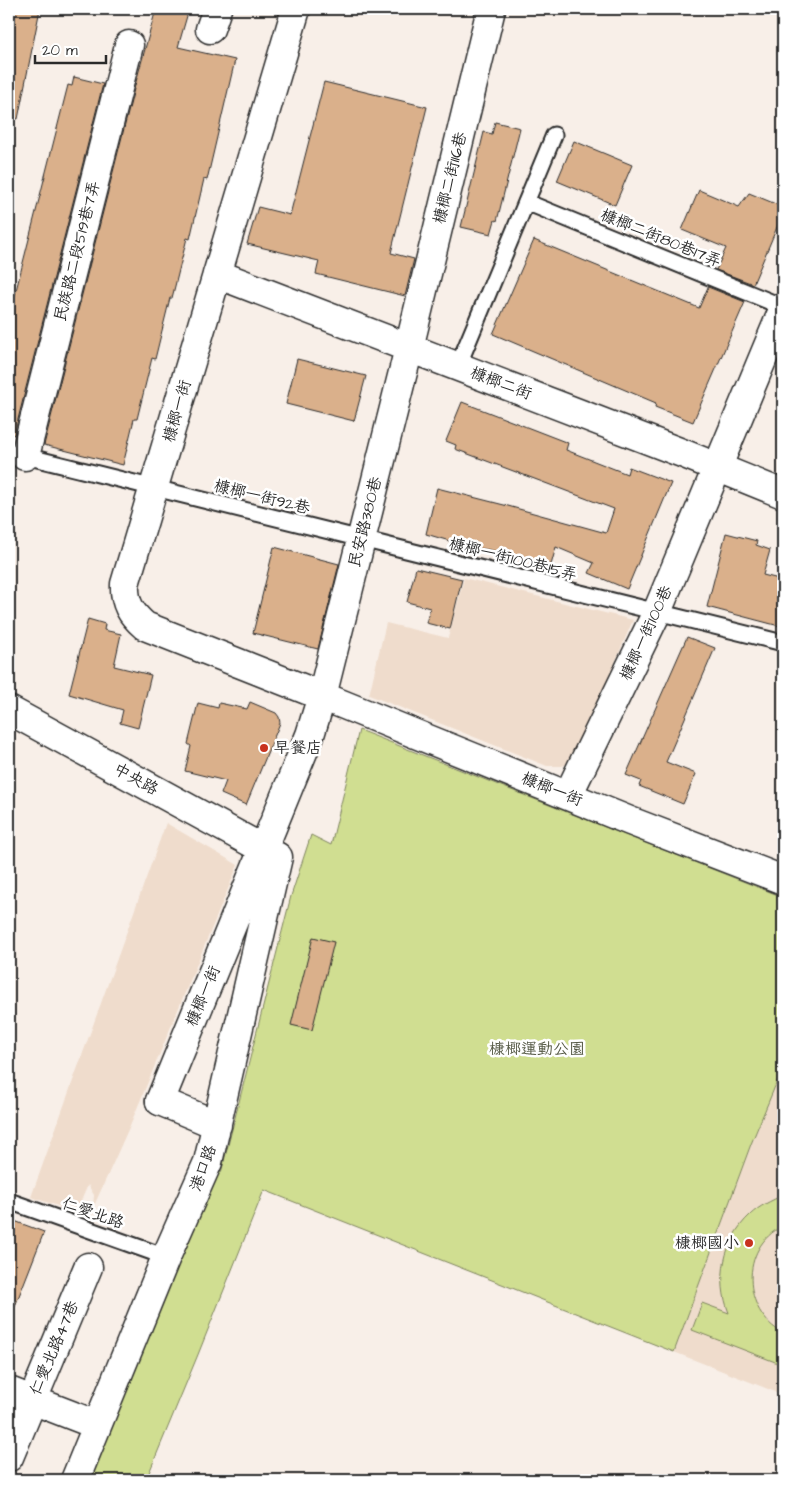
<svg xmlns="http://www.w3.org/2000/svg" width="792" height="1489" viewBox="0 0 792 1489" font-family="'Architects Daughter','LXGW WenKai TC',sans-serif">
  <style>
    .built { fill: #efdccc }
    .green { fill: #d0de91; stroke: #7e845e }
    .building { fill: #dab08b; stroke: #2b2b2b }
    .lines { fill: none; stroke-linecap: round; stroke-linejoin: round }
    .service-casing { stroke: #2b2b2b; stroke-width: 19 }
    .minor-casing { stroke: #2b2b2b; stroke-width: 31 }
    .tertiary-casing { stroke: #2b2b2b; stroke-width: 31 }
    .service { stroke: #fff; stroke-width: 15 }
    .minor { stroke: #fff; stroke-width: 28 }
    .tertiary { stroke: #fff; stroke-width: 28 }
    .poi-dot { fill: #c8321e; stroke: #fff; stroke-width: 2 }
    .labels { text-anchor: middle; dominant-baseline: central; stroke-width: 5; stroke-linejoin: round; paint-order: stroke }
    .street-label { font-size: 16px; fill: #2b2b2b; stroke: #fff }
    .poi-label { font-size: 16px; fill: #2b2b2b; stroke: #fff; text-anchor: start }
    .park-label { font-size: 16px; fill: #545844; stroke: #fff }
  </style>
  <rect width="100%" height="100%" fill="#f8efe8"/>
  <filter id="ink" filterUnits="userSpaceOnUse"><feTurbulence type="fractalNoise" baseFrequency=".02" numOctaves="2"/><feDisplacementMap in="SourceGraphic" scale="10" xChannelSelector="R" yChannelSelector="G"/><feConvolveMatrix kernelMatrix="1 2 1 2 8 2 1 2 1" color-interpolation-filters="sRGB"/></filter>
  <g filter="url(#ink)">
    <!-- built -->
    <path class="built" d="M464 578 633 620 577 752 572 760 567 764 562 766H547L369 695 386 623 448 638Z
      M166 823 238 865 131 1123 93 1208 94 1195 88 1185 76 1212 31 1197Z
      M783 1067V1395L674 1352 751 1144Z"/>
    <!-- green -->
    <path class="green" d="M359 730 783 897V1067L751 1144 674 1352 264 1190 197 1357 146 1480H84L214 1171 221 1173 291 896 311 835 331 845Z
      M783 1195V1226C739 1247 742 1312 783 1333V1365L692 1330 702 1303 729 1313C716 1280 723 1240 750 1215 759 1206 771 1201 783 1195Z"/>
    <!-- building -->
    <path class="building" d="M9 9H40L18 119 9 118Z
      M156 9H189L178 47 235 60 207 180 204 179 190 239 187 238 172 298H170L155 359 152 358 137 419H134L123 465 44 445 134 89Z
      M74 77 103 84 14 435 9 433V318L68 85 72 86Z
      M324 82 427 107 391 253 414 259 405 296 316 274 319 261 247 244 258 207 290 215Z
      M495 122 520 128 497 221 495 220 491 234 461 227 484 132 492 134Z
      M574 141 632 165 615 205 557 181Z
      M699 190 739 207 749 193 783 207V213L753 284 716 270 726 248 682 230Z
      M534 240 699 308 708 287 745 302 693 422 655 407 656 403 493 334Z
      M297 359 366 376 354 421 286 404Z
      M462 402 568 443 566 450 627 474 629 467 671 483 627 589 589 573 594 563 556 547 551 565 490 550 470 547 426 534 437 488 508 506 606 533 614 509 455 449 456 445 446 441Z
      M726 533 757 541 756 545 770 550 763 575 783 580V627L707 607Z
      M274 547 339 564 318 649 253 633Z
      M416 568 462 579 450 629 426 623 430 608 407 602Z
      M88 619 105 624 104 630 121 634 114 666 151 675 138 728 120 723 123 710 69 694Z
      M687 637 715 648 666 762 696 774 683 804 639 786 641 781 626 775Z
      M250 702 276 713 279 717 280 723 246 805 221 794 226 781 185 771 191 746 188 744 198 703 218 708 219 703 247 709Z
      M313 937 334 942 312 1030 291 1025Z
      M9 1219 44 1232 10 1319 9 1318Z"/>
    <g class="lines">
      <defs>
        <path id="service" d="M526 202 783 307
          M458 366 554 135
          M9 452 783 643
          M9 1201 166 1257"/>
        <path id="minor" d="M296 9 125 584C124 603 131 614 145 626L322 696 409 348 491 9
          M210 29 217 9
          M217 274 682 453 783 494
          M25 456 129 45
          M568 795 657 612 783 310
          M160 1101 217 1125
          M9 1391 97 1425
          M9 1457 88 1267
          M75 1480 166 1257 208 1162 278 857 263 849"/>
        <path id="tertiary" d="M9 710 263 849
          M160 1101 310 735 322 696 630 821 783 880"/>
      </defs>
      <!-- service casing -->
      <use href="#service" class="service-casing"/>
      <!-- minor casing -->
      <use href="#minor" class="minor-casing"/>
      <!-- tertiary casing -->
      <use href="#tertiary" class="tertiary-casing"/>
      <!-- service -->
      <use href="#service" class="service"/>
      <!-- minor -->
      <use href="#minor" class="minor"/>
      <!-- tertiary -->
      <use href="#tertiary" class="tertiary"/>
    </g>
  </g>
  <!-- markers -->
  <g class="poi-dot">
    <circle cx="264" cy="748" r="5"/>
    <circle cx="749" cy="1243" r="5"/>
  </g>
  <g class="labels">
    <!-- street labels -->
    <g class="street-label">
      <text transform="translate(450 178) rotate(-76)">槺榔二街116巷</text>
      <text transform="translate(661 238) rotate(22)">槺榔二街80巷17弄</text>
      <text transform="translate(77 251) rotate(-76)">民族路二段519巷7弄</text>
      <text transform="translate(501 383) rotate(21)">槺榔二街</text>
      <text transform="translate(177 411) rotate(-74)">槺榔一街</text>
      <text transform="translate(262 497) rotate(14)">槺榔一街92巷</text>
      <text transform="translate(365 522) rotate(-76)">民安路380巷</text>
      <text transform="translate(513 559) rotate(14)">槺榔一街100巷15弄</text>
      <text transform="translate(646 633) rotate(-65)">槺榔一街100巷</text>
      <text transform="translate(136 779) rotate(29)">中央路</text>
      <text transform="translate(552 789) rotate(22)">槺榔一街</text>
      <text transform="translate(203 996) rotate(-67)">槺榔一街</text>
      <text transform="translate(203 1168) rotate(-70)">港口路</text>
      <text transform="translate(93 1213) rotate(19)">仁愛北路</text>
      <text transform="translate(54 1348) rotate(-67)">仁愛北路47巷</text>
    </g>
    <!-- poi labels -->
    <g class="poi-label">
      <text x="274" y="748">早餐店</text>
      <text x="739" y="1243" text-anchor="end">槺榔國小</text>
    </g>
    <!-- park labels -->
    <g class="park-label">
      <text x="537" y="1049">槺榔運動公園</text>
    </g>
  </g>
  <!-- margin -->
  <rect width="792" height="1489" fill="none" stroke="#fff" stroke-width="30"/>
  <rect x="15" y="15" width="762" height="1459" fill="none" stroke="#2b2b2b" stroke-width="2" filter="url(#ink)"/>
  <!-- scale -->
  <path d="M35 55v8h71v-8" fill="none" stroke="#2b2b2b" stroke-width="2.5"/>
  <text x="42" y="55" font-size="15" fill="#2b2b2b" stroke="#ffffff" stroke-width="4" paint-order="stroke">20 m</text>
</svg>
